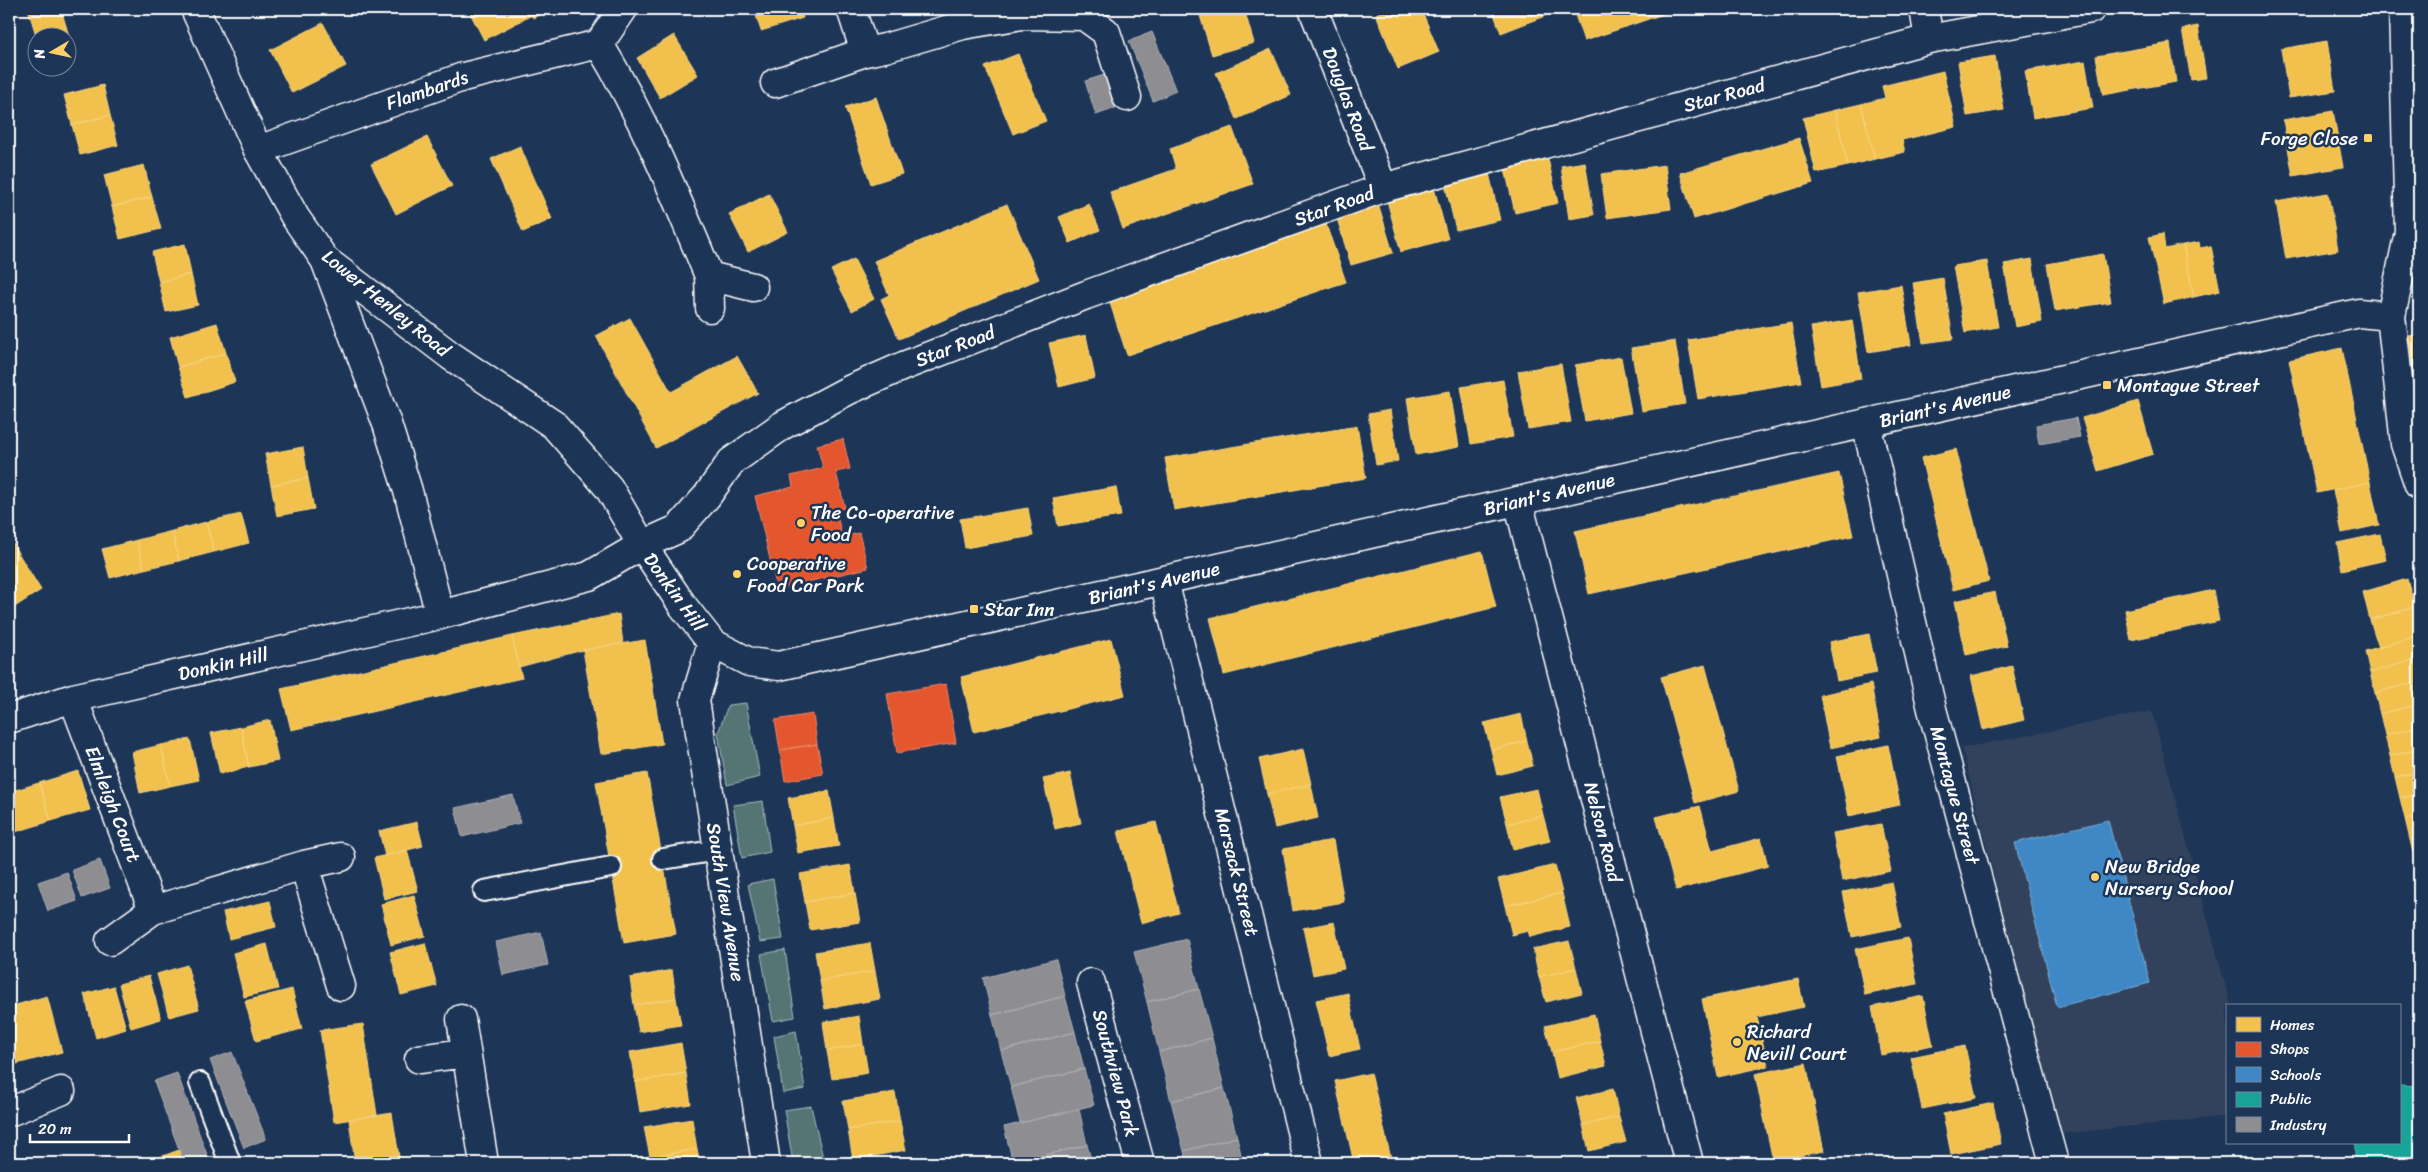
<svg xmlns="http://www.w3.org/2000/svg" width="2428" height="1172" viewBox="0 0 2428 1172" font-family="Sriracha,sans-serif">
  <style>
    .built { fill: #30425c }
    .green { fill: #547474; stroke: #aababa }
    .homes { fill: #f2c14e; stroke: #f6d483 }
    .shops { fill: #e4572e; stroke: #ec896d }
    .schools { fill: #3f88c5; stroke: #79acd6 }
    .public { fill: #17a398; stroke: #5dbfb7 }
    .industry { fill: #8d8d92; stroke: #afafb3 }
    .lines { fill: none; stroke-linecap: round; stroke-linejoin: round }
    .service-casing { stroke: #fff; stroke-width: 24 }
    .minor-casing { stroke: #fff; stroke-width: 31 }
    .secondary-casing { stroke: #fff; stroke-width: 31 }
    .service { stroke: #1d3557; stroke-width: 20 }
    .minor { stroke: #1d3557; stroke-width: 28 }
    .secondary { stroke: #1d3557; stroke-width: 28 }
    .poi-dot { fill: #ffd166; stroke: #1d3557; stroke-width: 2 }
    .labels { text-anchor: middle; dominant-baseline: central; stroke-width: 5; stroke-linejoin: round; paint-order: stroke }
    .street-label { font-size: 19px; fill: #fff; stroke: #1d3557 }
    .poi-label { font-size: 19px; fill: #fff; stroke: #1d3557; text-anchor: start }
  </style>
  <rect width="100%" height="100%" fill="#1d3557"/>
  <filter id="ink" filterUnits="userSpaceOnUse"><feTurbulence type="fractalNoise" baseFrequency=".02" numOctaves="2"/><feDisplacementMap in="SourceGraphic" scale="10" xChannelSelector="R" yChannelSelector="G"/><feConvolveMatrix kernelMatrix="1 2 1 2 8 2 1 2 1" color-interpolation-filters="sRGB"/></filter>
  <g filter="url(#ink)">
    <!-- built -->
    <path class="built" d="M2152 711 2231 1006H2227V1116L2059 1134 1962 748Z"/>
    <!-- green -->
    <path class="green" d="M746 703 760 777 727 785 718 733 728 705Z
      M763 801 770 852 742 858 733 805Z
      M773 879 783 939 760 942 748 884Z
      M785 950 795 1017 773 1021 761 954Z
      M796 1031 805 1089 783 1093 774 1036Z
      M811 1106 823 1158 793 1162 784 1110Z"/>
    <!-- homes -->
    <path class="homes" d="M28 9H61L66 26 36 35Z
      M468 9H528L532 15 484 40Z
      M528 9H550L533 18Z
      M754 9H800L803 18 761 31Z
      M1198 9H1244L1254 43 1212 55Z
      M1390 9H1421L1439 52 1398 69 1376 14Z
      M1492 9H1542L1545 16 1501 33Z
      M1573 9H1678L1584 41Z
      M323 23 346 66 292 93 270 50Z
      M66 26 75 56 68 58V38H38V42L36 35Z
      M2198 26 2206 78 2191 80 2182 29Z
      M674 35 698 75 660 98 637 58Z
      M2327 41 2335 91 2289 98 2281 49Z
      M2170 43 2176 82 2103 95 2096 56Z
      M1271 49 1291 95 1237 119 1216 73Z
      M1018 54 1046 121 1013 134 985 67Z
      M1995 56 2004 110 1967 116 1958 62Z
      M2085 61 2093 108 2033 118 2025 71Z
      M1943 71 1956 127 1902 140 1905 152 1875 159 1861 104 1885 98 1882 86Z
      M103 85 110 115 72 125 64 95Z
      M876 97 902 174 871 184 845 107Z
      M1861 104 1875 159 1848 166 1835 110Z
      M1835 110 1848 166 1816 173 1803 118Z
      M2333 111 2343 167 2293 176 2283 120Z
      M110 115 118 145 80 155 72 125Z
      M1232 127 1253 184 1123 229 1110 192 1176 169 1170 149Z
      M427 137 452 186 396 214 371 164Z
      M1799 138 1813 183 1694 219 1680 173Z
      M520 146 552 219 523 232 491 159Z
      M1548 159 1558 203 1515 213 1505 169Z
      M1585 162 1594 215 1569 219 1561 166Z
      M144 165 152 197 112 207 104 175Z
      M1665 165 1671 209 1607 218 1601 174Z
      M1488 169 1500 220 1456 230 1444 180Z
      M1433 184 1448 239 1401 252 1386 197Z
      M2328 193 2338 250 2286 259 2276 202Z
      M769 194 788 232 748 252 729 214Z
      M152 197 161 229 120 239 112 207Z
      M1378 203 1393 253 1351 265 1336 215Z
      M1007 204 1039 279 899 339 881 299 889 295 874 261Z
      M1089 204 1100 230 1070 243 1059 217Z
      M1325 221 1346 282 1127 355 1107 294Z
      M2163 234 2165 249 2183 245 2194 297 2164 304 2149 237Z
      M2199 242 2200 248 2211 246 2220 291 2194 297 2183 245Z
      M185 244 191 274 159 282 152 252Z
      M2103 254 2111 302 2055 311 2047 264Z
      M854 259 874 299 852 311 831 270Z
      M2032 259 2042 322 2015 327 2004 264Z
      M1987 261 1998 327 1965 333 1953 266Z
      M191 274 198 305 166 312 159 282Z
      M1943 278 1953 339 1923 343 1913 283Z
      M1901 285 1911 345 1868 352 1858 292Z
      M630 318 671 392 737 356 758 393 656 448 596 336Z
      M1852 320 1861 379 1821 386 1811 327Z
      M217 323 226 353 178 367 170 337Z
      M1791 323 1801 382 1698 399 1688 340Z
      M2419 334V416H2417L2409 336Z
      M1086 335 1095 378 1059 387 1049 343Z
      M1675 341 1685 404 1642 411 1631 348Z
      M2342 348 2370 482 2317 493 2289 360Z
      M226 353 235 382 188 397 178 367Z
      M1621 357 1631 413 1585 421 1575 365Z
      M1561 364 1571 422 1528 429 1518 371Z
      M1503 380 1513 437 1471 444 1461 387Z
      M1450 391 1459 447 1416 455 1407 398Z
      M2138 401 2153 454 2098 471 2082 418Z
      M1390 410 1398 461 1376 465 1368 414Z
      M1357 426 1366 478 1174 510 1165 458Z
      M303 447 308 478 271 485 265 454Z
      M1956 449 1989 581 1953 590 1921 458Z
      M1839 473 1853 536 1589 594 1575 531Z
      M308 478 314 509 277 516 271 485Z
      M2370 482 2379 525 2342 533 2333 490Z
      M1116 487 1121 516 1058 526 1053 498Z
      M1028 508 1033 536 965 548 960 519Z
      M241 514 249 543 214 552 206 522Z
      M206 522 214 552 179 561 172 531Z
      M172 531 179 561 144 569 137 540Z
      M2380 534 2386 560 2342 570 2337 543Z
      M9 537 20 556 9 564Z
      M137 540 144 569 110 578 102 549Z
      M1482 551 1496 607 1224 675 1210 618Z
      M20 556 41 590 13 608 9 601V564Z
      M2407 579 2415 607 2370 620 2363 592Z
      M2213 590 2219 621 2131 640 2125 610Z
      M1995 592 2007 646 1966 655 1955 601Z
      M2415 607 2419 620V635L2379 648 2370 620Z
      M619 614 623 643 583 650 519 667 512 636Z
      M1869 634 1877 673 1837 681 1829 642Z
      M2419 635V658L2370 673 2365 651Z
      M512 636 522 678 291 730 281 689Z
      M1111 639 1125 695 974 732 961 677Z
      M645 640 662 744 601 754 583 650Z
      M2419 658V681L2375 693 2370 673Z
      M1705 665 1739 791 1695 803 1661 677Z
      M2012 666 2024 720 1983 730 1971 676Z
      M2419 681V704L2380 714 2375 693Z
      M1871 684 1881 737 1830 748 1820 695Z
      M2419 704V727L2385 735 2380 714Z
      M1521 714 1527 741 1491 750 1484 723Z
      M270 720 278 761 249 767 241 727Z
      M241 727 249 767 220 774 211 733Z
      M2419 727V749L2390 756 2385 735Z
      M190 739 199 780 170 786 161 745Z
      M1527 741 1533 766 1497 775 1491 750Z
      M161 745 170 786 140 793 132 752Z
      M1888 745 1900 805 1849 816 1837 756Z
      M1303 749 1311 784 1267 794 1259 759Z
      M2419 749V772L2395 777 2390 756Z
      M78 771 90 810 51 821 39 783Z
      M2419 772V794L2400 798 2395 777Z
      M647 773 676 934 624 943 596 782Z
      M1070 773 1081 823 1055 829 1043 779Z
      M39 783 51 821 12 833 9 823V792Z
      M1311 784 1318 818 1275 828 1267 794Z
      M1537 789 1543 815 1507 824 1500 797Z
      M829 791 834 818 793 826 788 798Z
      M2419 794V816L2405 819 2400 798Z
      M1700 806 1712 851 1761 838 1768 866 1676 890 1656 817Z
      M1543 815 1550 841 1513 850 1507 824Z
      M2419 816V838L2410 840 2405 819Z
      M834 818 839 846 798 853 793 826Z
      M417 822 423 846 385 856 379 831Z
      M1156 822 1179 913 1141 923 1118 831Z
      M1881 824 1891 871 1842 881 1833 833Z
      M2419 838V860L2415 861 2410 840Z
      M1333 840 1344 902 1293 911 1283 849Z
      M407 850 418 891 384 899 374 858Z
      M850 865 855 893 805 902 800 874Z
      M1555 865 1562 893 1505 906 1498 879Z
      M1892 882 1901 927 1852 937 1843 892Z
      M855 893 860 922 810 930 805 902Z
      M1562 893 1570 927 1530 937 1528 931 1512 935 1505 906Z
      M414 895 425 936 391 945 381 904Z
      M270 901 276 927 229 939 223 912Z
      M1334 922 1344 969 1313 975 1303 928Z
      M1908 938 1917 984 1865 995 1855 949Z
      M1569 941 1576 968 1539 977 1533 949Z
      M425 943 437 986 401 995 390 952Z
      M870 943 875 971 820 981 815 952Z
      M267 944 278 989 244 997 233 953Z
      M187 965 199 1009 169 1017 157 974Z
      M1576 968 1582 993 1546 1002 1539 977Z
      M672 970 676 998 634 1005 630 978Z
      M875 971 880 999 825 1009 820 981Z
      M149 976 161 1019 131 1028 119 984Z
      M1798 979 1804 1007 1757 1017 1768 1066 1718 1077 1702 999Z
      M114 986 126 1029 96 1038 84 994Z
      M292 989 302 1029 256 1041 245 1001Z
      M1348 993 1360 1049 1329 1056 1316 1000Z
      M47 996 62 1052 9 1066V1007Z
      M1923 996 1933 1045 1881 1055 1872 1007Z
      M676 998 681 1025 639 1032 634 1005Z
      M1594 1014 1600 1041 1552 1052 1545 1026Z
      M859 1016 863 1044 827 1051 823 1022Z
      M363 1024 377 1115 334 1122 320 1030Z
      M1600 1041 1606 1066 1558 1078 1552 1052Z
      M681 1043 686 1073 635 1082 630 1052Z
      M863 1044 868 1073 832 1079 827 1051Z
      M1965 1046 1976 1098 1922 1109 1911 1057Z
      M1806 1063 1824 1151 1773 1161 1755 1074Z
      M686 1073 691 1104 640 1112 635 1082Z
      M1371 1073 1392 1163H1354L1335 1081Z
      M1613 1089 1619 1117 1583 1125 1576 1098Z
      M895 1092 900 1121 848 1130 843 1101Z
      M1993 1103 2001 1144 1951 1154 1943 1114Z
      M392 1113 400 1163H355L349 1120Z
      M1619 1117 1626 1142 1589 1151 1583 1125Z
      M692 1119 697 1149 650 1157 644 1127Z
      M900 1121 906 1150 853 1160 848 1130Z
      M697 1149 700 1163H651L650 1157Z
      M179 1150 184 1163H144Z"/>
    <!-- shops -->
    <path class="shops" d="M843 439 850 469 836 472 845 508 836 510 842 537 859 533 868 568 777 589 755 496 793 487 791 476 823 468 817 445Z
      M946 684 956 743 897 753 887 694Z
      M813 714 817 744 780 750 775 720Z
      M817 744 823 774 785 781 780 750Z"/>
    <!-- schools -->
    <path class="schools" d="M2108 820 2150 983 2057 1007 2015 843Z"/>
    <!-- public -->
    <path class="public" d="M2399 1085 2419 1086V1163H2355V1143H2399Z"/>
    <!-- industry -->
    <path class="industry" d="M1152 32 1176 91 1153 101 1129 41Z
      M1111 73 1122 106 1096 115 1085 81Z
      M2076 418 2080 437 2039 444 2036 425Z
      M513 795 520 823 462 837 455 808Z
      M100 860 110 888 82 898 72 870Z
      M67 872 77 901 48 911 38 882Z
      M541 932 548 965 503 975 496 942Z
      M1187 939 1199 989 1147 1002 1134 952Z
      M1056 959 1065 996 992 1015 983 978Z
      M1199 989 1212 1038 1159 1052 1147 1002Z
      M1065 996 1075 1032 1001 1051 992 1015Z
      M1075 1032 1084 1069 1011 1087 1001 1051Z
      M1212 1038 1224 1088 1171 1101 1159 1052Z
      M232 1052 266 1139 244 1148 210 1060Z
      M1084 1069 1094 1105 1020 1123 1011 1087Z
      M177 1073 210 1163H184L154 1081Z
      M1224 1088 1237 1137 1184 1151 1171 1101Z
      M1079 1109 1087 1145 1013 1163 1004 1127Z
      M1237 1137 1243 1163H1187L1184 1151Z
      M1087 1145 1092 1163H1014Z"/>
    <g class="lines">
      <defs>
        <path id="service" d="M663 859 718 850
          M484 891 611 867
          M200 1083 230 1163"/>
        <path id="minor" d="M851 9 865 52 885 48 963 25 1022 15 1084 16 1106 32 1127 97
          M1313 9 1383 188
          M1924 9 1929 39
          M599 44 623 9
          M775 83 865 52
          M258 150 463 77 599 44C644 118 676 197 709 276L753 287
          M325 260 387 424 408 491 440 615
          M709 276 710 308
          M2391 316 2409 232 2403 9
          M1866 423 1932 709 2054 1163
          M1518 501 1689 1163
          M1164 581 1309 1163
          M712 643 695 700 766 1163
          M73 698 153 910 110 941
          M9 719 73 698 440 615 589 576 642 545 678 529 707 496 731 462 783 425 849 390 906 365 1086 295 1383 188 1929 39 2091 9
          M304 865 341 986
          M153 910 304 865 341 857
          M1091 983 1140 1163
          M461 1019 484 1163
          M419 1059 466 1053
          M9 1112 61 1091"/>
        <path id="secondary" d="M195 9 258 150 295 217 325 260 451 356 554 425 609 488 642 545 683 606 712 643 749 662 779 666 2359 313 2391 316 2405 444 2419 485"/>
      </defs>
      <!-- service casing -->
      <use href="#service" class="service-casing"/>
      <!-- minor casing -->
      <use href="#minor" class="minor-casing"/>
      <!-- secondary casing -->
      <use href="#secondary" class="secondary-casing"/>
      <!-- service -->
      <use href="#service" class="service"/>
      <!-- minor -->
      <use href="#minor" class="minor"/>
      <!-- secondary -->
      <use href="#secondary" class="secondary"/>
    </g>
  </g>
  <!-- markers -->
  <g class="poi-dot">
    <rect x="2363" y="133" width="10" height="10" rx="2.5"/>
    <rect x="2102" y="380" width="10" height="10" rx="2.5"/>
    <circle cx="801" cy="523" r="5"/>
    <circle cx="737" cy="574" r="5"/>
    <rect x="969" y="604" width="10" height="10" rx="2.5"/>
    <circle cx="2095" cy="877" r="5"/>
    <circle cx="1737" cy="1042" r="5"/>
  </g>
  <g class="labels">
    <!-- street labels -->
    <g class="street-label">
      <text transform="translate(427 90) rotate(-19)">Flambards</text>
      <text transform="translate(1724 95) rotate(-15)">Star Road</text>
      <text transform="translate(1348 99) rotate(69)">Douglas Road</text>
      <text transform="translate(1334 206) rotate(-20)">Star Road</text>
      <text transform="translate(386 303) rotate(39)">Lower Henley Road</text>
      <text transform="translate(955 346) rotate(-21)">Star Road</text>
      <text transform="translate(1945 406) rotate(-13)">Briant's Avenue</text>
      <text transform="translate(1549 494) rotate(-13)">Briant's Avenue</text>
      <text transform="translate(1154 583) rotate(-13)">Briant's Avenue</text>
      <text transform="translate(675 592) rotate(54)">Donkin Hill</text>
      <text transform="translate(223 664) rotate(-13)">Donkin Hill</text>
      <text transform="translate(1955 795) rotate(75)">Montague Street</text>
      <text transform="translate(113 804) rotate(69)">Elmleigh Court</text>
      <text transform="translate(1603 832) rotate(76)">Nelson Road</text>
      <text transform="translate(1237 872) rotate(76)">Marsack Street</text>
      <text transform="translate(726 902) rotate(81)">South View Avenue</text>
      <text transform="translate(1116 1073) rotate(75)">Southview Park</text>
    </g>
    <!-- poi labels -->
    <g class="poi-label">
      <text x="2358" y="138" text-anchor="end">Forge Close</text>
      <text x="2117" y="385">Montague Street</text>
      <text x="811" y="512">The Co-operative<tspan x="811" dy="22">Food</tspan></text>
      <text x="747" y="563">Cooperative<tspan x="747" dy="22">Food Car Park</tspan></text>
      <text x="984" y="609">Star Inn</text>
      <text x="2105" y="866">New Bridge<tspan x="2105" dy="22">Nursery School</tspan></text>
      <text x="1747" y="1031">Richard<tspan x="1747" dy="22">Nevill Court</tspan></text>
    </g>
  </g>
  <!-- margin -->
  <rect width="2428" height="1172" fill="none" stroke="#1d3557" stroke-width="30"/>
  <rect x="15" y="15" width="2398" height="1142" fill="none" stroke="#fff" stroke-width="2" filter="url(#ink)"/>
  <!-- legend -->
  <rect x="2226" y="1004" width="175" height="140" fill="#1d3557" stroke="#77869a"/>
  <rect x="2236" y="1017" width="25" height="15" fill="#f2c14e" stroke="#77869a"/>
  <text x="2270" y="1030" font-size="15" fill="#ffffff">Homes</text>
  <rect x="2236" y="1042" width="25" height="15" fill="#e4572e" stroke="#77869a"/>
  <text x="2270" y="1054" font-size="15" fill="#ffffff">Shops</text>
  <rect x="2236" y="1067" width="25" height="15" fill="#3f88c5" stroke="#77869a"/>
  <text x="2270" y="1080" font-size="15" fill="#ffffff">Schools</text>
  <rect x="2236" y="1092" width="25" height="15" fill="#17a398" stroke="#77869a"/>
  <text x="2270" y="1104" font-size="15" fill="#ffffff">Public</text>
  <rect x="2236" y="1117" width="25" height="15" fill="#8d8d92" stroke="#77869a"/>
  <text x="2270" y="1130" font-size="15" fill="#ffffff">Industry</text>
  <!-- north arrow -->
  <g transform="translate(52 52) rotate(261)"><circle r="24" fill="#1d3557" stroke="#77869a"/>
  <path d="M0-4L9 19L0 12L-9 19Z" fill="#ffd166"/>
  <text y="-8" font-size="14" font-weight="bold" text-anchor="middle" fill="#ffffff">N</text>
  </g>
  <!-- scale -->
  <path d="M30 1134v8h99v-8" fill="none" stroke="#ffffff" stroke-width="2.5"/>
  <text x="38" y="1134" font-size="15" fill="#ffffff" stroke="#1d3557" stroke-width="4" paint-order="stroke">20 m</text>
</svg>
